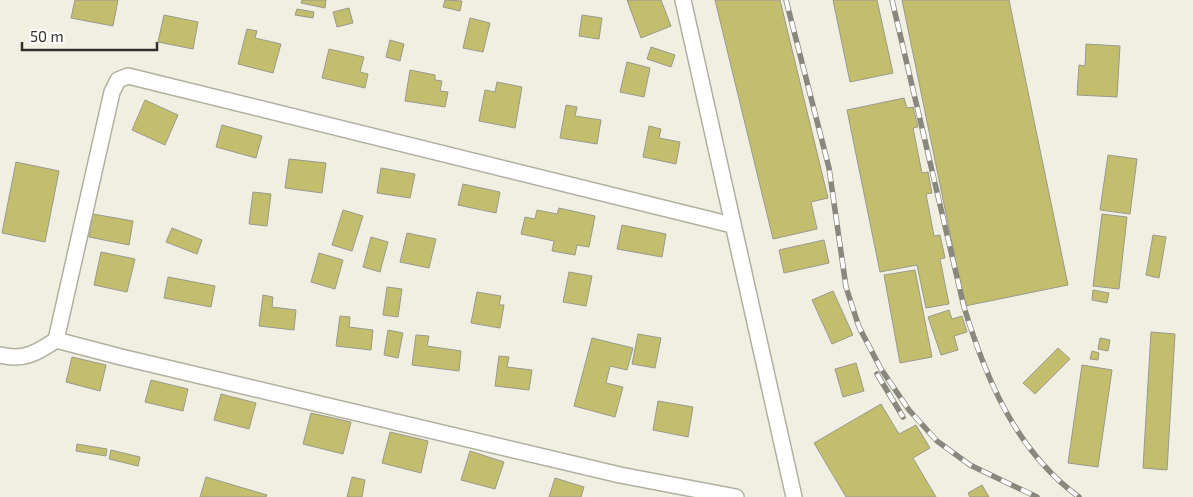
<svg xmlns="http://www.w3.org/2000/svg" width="1193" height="497" viewBox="0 0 1193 497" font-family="'Exo 2',sans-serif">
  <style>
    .building { fill: #c2be6d; stroke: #9a9a8c }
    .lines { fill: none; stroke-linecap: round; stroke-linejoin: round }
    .street-casing { stroke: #b0b0a2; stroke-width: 18 }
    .street { stroke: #fff; stroke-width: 15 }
    .rail-casing { stroke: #88887f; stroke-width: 5.5 }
    .rail { stroke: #fff; stroke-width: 4; stroke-dasharray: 11; stroke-linecap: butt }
  </style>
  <rect width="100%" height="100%" fill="#f0efe1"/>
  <!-- building -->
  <path class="building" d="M75 0H118L113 26 71 18Z
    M302 0H326L325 8 301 3Z
    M445 0 462 1 460 11 443 7Z
    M627 0H661L671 26 641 38Z
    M715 0H780L828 198 811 202 817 229 773 239Z
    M833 0H877L893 73 850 82Z
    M902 0H1009L1068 285 965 306Z
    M349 8 353 23 337 27 333 12Z
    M297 9 314 12 313 18 295 15Z
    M164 15 198 22 193 49 158 42Z
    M582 15 602 18 599 39 579 36Z
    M470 18 490 23 483 52 463 48Z
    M247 29 257 31 255 38 281 44 273 73 238 64Z
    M390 40 404 44 400 61 386 57Z
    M1086 44 1120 46 1117 97 1077 95 1079 65 1085 66Z
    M651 47 675 55 671 67 647 59Z
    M329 49 364 57 360 72 368 74 365 88 322 78Z
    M627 62 650 68 644 97 620 92Z
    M410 70 435 75V80L442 81 440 91 448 92 445 107 405 101Z
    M497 82 522 87 515 128 479 121 485 90 495 92Z
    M904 98 907 108 913 107 918 127 913 128 922 173 928 172 932 193 926 194 934 236 940 235 945 258 940 259 949 304 926 308 917 265 880 272 847 110Z
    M145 100 178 115 165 145 132 130Z
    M566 105 577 107 575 116 601 120 597 144 560 138Z
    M222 125 262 136 256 158 216 147Z
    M649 126 661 129 659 138 680 142 676 164 643 157Z
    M1108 155 1137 159 1130 214 1100 210Z
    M289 159 326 163 322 193 285 188Z
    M16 162 59 171 45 242 2 233Z
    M381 168 415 174 410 198 377 193Z
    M463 184 500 192 496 213 458 205Z
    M253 192 271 194 267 226 249 224Z
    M559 208 595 216 589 247 577 245 575 255 552 251 554 241 521 234 525 217 535 219 537 210 557 214Z
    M343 210 363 216 352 251 332 245Z
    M93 214 133 221 129 245 89 237Z
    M1102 214 1127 217 1119 289 1093 286Z
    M622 225 666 234 662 257 617 249Z
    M172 228 202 240 197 254 166 242Z
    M407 233 436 239 429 268 400 262Z
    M1153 235 1166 237 1159 278 1146 275Z
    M371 237 388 242 380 272 363 267Z
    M824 240 829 263 784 273 779 250Z
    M101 252 135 259 127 292 94 285Z
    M319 253 343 260 335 289 311 282Z
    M915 270 932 357 900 363 884 275Z
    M569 272 592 276 586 306 563 302Z
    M168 277 215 286 211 307 164 298Z
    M387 287 402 289 398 317 383 315Z
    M1093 290 1109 293 1107 303 1092 300Z
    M833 291 853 335 832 344 812 300Z
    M477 292 501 296 499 305H504L500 328 471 323Z
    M263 295 273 297 272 307 296 310 294 330 259 326Z
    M949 310 952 319 962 316 967 332 954 336 958 350 941 355 928 317Z
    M340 316 350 317 349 327 373 330 371 350 336 346Z
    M388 330 403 333 398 358 384 355Z
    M1151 332 1175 334 1167 470 1143 468Z
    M638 334 661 338 655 368 632 364Z
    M416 335 429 336 427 346 461 351 459 371 412 365Z
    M592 338 633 348 627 370 610 366 606 383 623 387 615 417 574 406Z
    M1100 338 1110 340 1108 351 1098 349Z
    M1058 348 1070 359 1035 394 1023 383Z
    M1092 351 1099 353 1098 360 1090 359Z
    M499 356 509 357 507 367 532 370 529 390 495 386Z
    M72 357 106 365 100 391 66 382Z
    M856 363 864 391 843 397 835 369Z
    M1082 365 1112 370 1098 467 1068 463Z
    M151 380 188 389 183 411 145 402Z
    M221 394 256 403 249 429 214 420Z
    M658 401 693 407 688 437 653 430Z
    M881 404 899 434 916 425 930 448 913 458 936 497H846L814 443Z
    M311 413 351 422 343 454 303 444Z
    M390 432 428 441 421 473 382 463Z
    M77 444 107 449 106 456 76 451Z
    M111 450 140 457 138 466 109 459Z
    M470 451 504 462 495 489 461 480Z
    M206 477 267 495 266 497H200Z
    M352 477 365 480 362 497H347Z
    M555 478 584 487 581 497H549Z
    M982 485 989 497H970L968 493Z"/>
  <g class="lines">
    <defs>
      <path id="street" d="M683 0 794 497
        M56 340 121 357 620 475 736 497
        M0 355C23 361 37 353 56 340L112 92 118 80 128 76 732 225"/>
    </defs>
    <!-- street casing -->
    <use href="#street" class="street-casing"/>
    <!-- street -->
    <use href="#street" class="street"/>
    <defs>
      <path id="rail" d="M786 0 829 168 846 287 859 327 881 369 909 410 937 441 970 465 1037 497
        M892 0 964 307C986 379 1016 451 1079 497
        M877 374 903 417"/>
    </defs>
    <!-- rail casing -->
    <use href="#rail" class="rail-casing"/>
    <!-- rail -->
    <use href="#rail" class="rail"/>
  </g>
  <!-- scale -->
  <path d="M22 42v8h135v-8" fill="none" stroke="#31312c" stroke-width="2.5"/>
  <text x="30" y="42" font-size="15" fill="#31312c" stroke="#ffffff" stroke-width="4" paint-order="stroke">50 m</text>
</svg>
